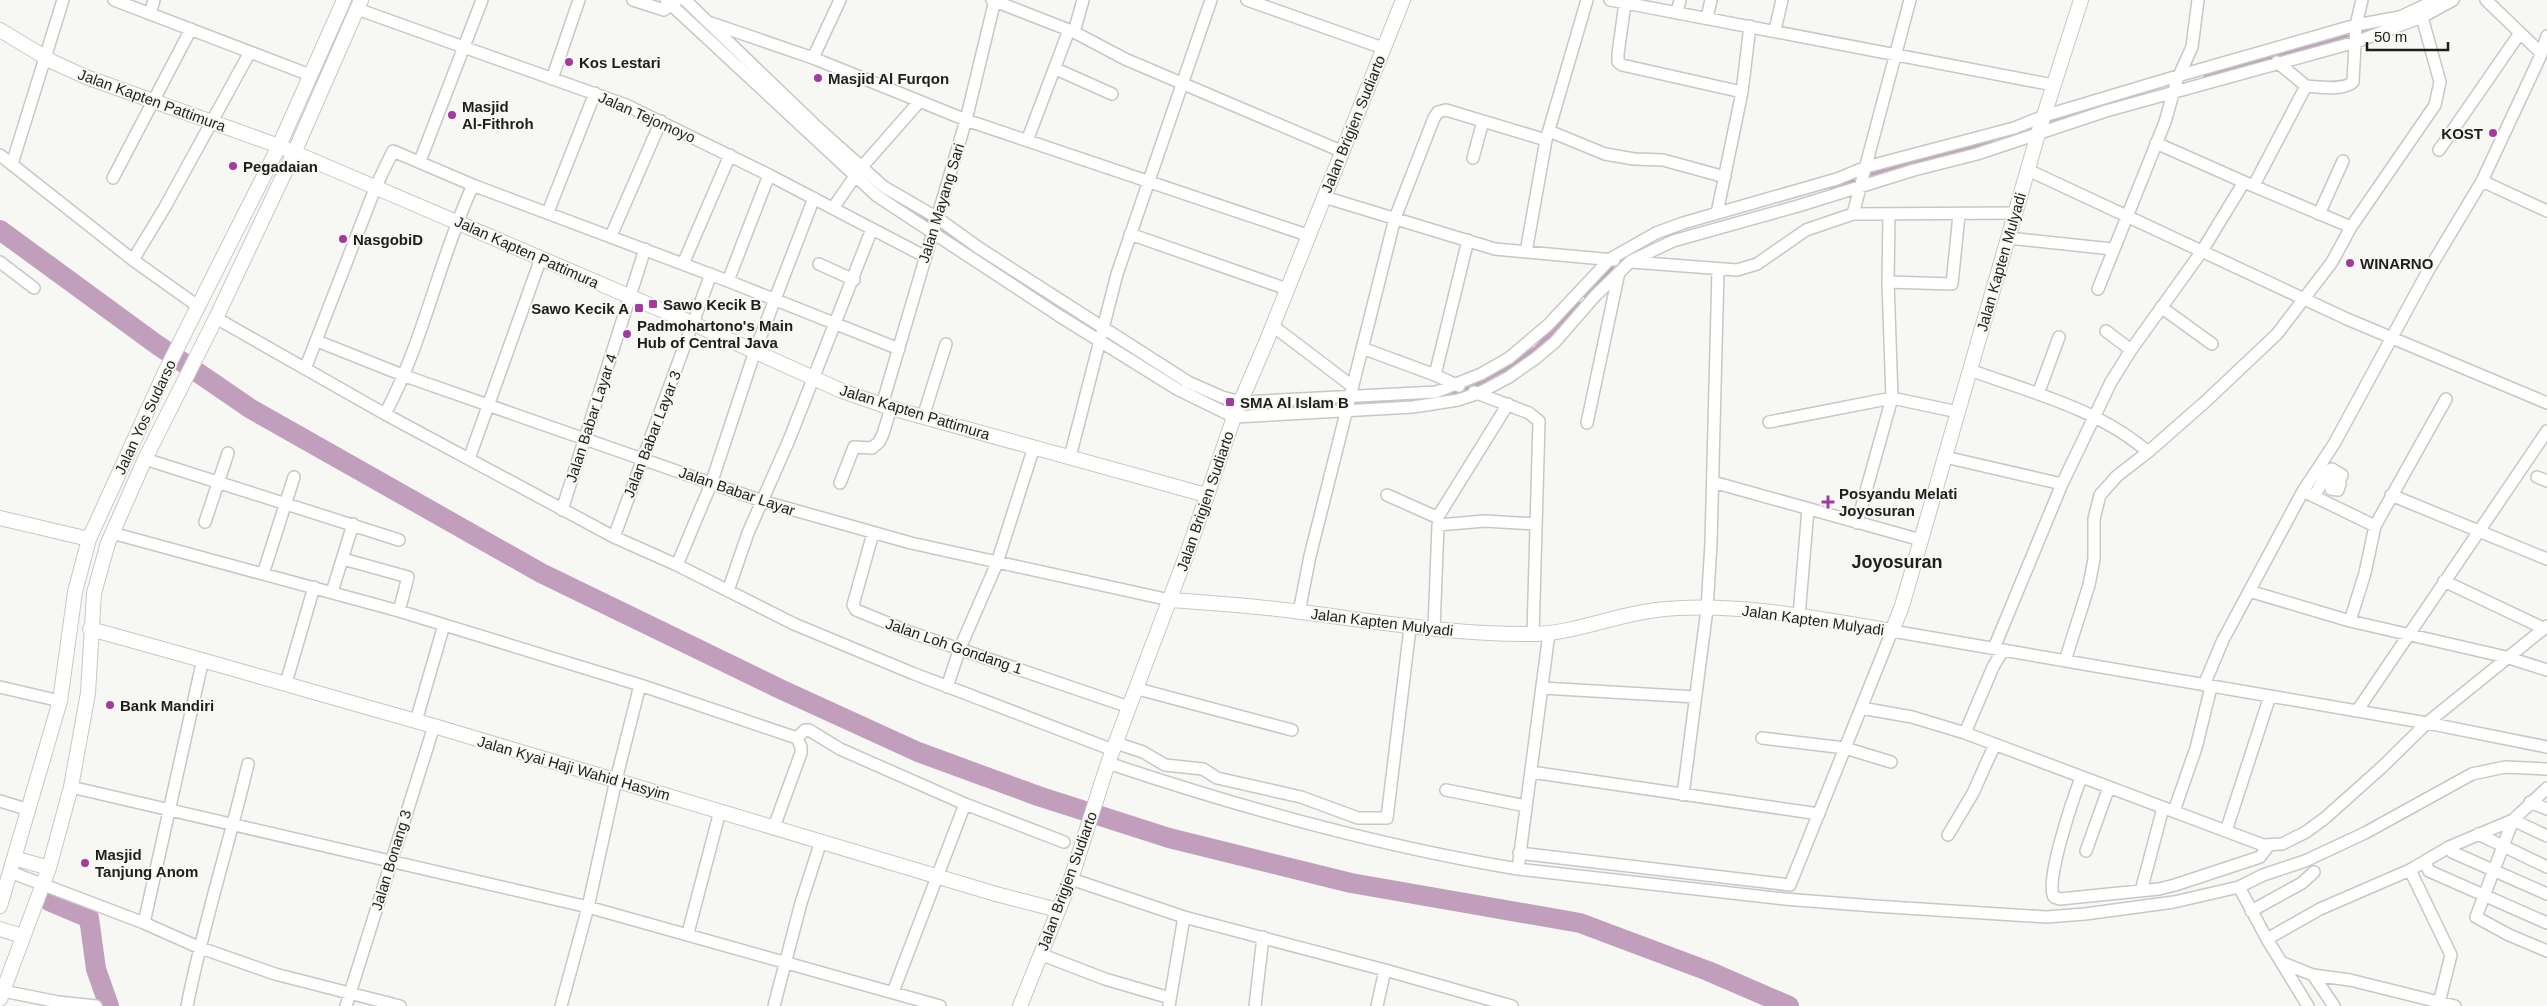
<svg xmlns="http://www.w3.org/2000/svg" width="2547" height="1006" viewBox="0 0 2547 1006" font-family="Arial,sans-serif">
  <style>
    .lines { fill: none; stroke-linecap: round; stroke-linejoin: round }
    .canal { stroke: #c09ebc; stroke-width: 11 }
    .river { stroke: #c09ebc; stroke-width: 20 }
    .minor-casing { stroke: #c8c7c4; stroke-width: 14 }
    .major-casing { stroke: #c8c7c4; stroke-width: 16 }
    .minor { stroke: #fff; stroke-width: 11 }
    .major { stroke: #fff; stroke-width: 14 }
    .poi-dot { fill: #a33a9d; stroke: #f7f7f3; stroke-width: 2 }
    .labels { text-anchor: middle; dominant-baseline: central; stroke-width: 4; stroke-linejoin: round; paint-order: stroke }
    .poi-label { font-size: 15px; font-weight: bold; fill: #1e1e1d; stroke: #f7f7f3; text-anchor: start }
    .street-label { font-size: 15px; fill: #1e1e1d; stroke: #f7f7f3 }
    .quarter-label { font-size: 18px; font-weight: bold; fill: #1e1e1d; stroke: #f7f7f3 }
  </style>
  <rect width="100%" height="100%" fill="#f7f7f3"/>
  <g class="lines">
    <!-- canal -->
    <path class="canal" d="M2209 77 2364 33
      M2012 134 2090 111
      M1834 185 1989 140
      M888 198 956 238
      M1013 276 1137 357 1151 369
      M1589 295 1621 259 1639 249
      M1450 391 1471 386 1538 351 1578 307
      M1354 405 1432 395"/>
    <!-- river -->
    <path class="river" d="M0 230 156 344 251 409 541 573 778 688 918 752 1038 796 1169 838 1351 883 1580 923 1708 971 1789 1006
      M49 901 89 918 96 969 109 1006"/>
    <defs>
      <path id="minor" d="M114 0 310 75
        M633 0 664 10 676 1
        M666 0 877 196 1058 315 1177 389 1234 417 1413 407 1458 400 1479 393 1509 377 1536 358 1555 342 1595 296 1631 261 1673 241 1798 206 1914 170 1977 154 2106 111 2356 42 2422 17 2453 0
        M685 0 818 128 884 187 936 217 979 248 1188 382 1222 397 1241 402 1436 392 1481 374 1509 358 1548 325 1610 259 1656 233 1683 223 1837 179 1866 167 2014 128 2044 116 2181 75 2356 25 2400 17 2436 0
        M992 0 1074 32 1125 59 1341 151
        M1247 0 1383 48
        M1610 0 2053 85
        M2486 0 2540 52
        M1625 3 1618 54V62L1622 65 1742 92
        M357 9 626 105 769 175 924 256
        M1677 13 1680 0
        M150 14 154 0
        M1707 18 1711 0
        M711 23 813 58 966 120 1307 235
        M1775 30 1782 0
        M1074 32 1083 0
        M813 58 840 0
        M1056 69 1112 94
        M552 79 579 0
        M2306 86C2319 87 2343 91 2353 82L2356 25 2362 0
        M1549 131 1605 154 1634 159 1663 160 1725 177
        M1027 141 1069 30
        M2156 143 2244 182
        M2439 150 2520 33
        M0 155 133 260 199 307
        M1473 158 1483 121
        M420 161 482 0
        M12 164 63 0
        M2028 170 2347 319 2547 403
        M113 178 191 29
        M2482 181 2547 211
        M2254 185 2306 86 2277 62
        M1324 197 1495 249 1614 260
        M833 208 860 169 919 102
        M548 212 595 93
        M1717 213 1742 92 1750 26
        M1853 214 1910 0
        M2319 214 2343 161
        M1130 234 1287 289
        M611 236 661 121
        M2008 238 2112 249
        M1526 252 1546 140 1587 0
        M133 260 165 207 250 52
        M0 262 34 288
        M1632 262 1737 270 1757 264 1806 230 1853 214 2015 213
        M683 264 730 155
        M819 264 854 280
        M728 281 769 175
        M1888 282 1952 284 1959 215
        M2098 289 2165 122 2177 80 2192 47 2198 0
        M2161 307 2212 344
        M216 318 385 414 614 537 677 565 794 624 912 673 1113 750
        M1273 326 1352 386
        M2106 331 2131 350
        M317 341 405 376 762 501 911 543 1170 600
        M1362 348 1435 375 1459 386
        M305 369 376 186 393 151 475 186 728 281 899 349
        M1970 370C2030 392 2099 409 2148 452
        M1435 375 1468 240
        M1474 392 1529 413 1539 421 1533 634
        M2038 394 2059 337
        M882 405 966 120 995 0
        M385 414C424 341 439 259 473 185
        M923 417 946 344
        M1769 422 1892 398 1958 412
        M1587 423 1619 272
        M1070 457 1117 274 1211 0
        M1945 457 2062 484
        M145 459 399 540
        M469 459 541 258
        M2537 477 2547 481
        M1713 482 1921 540
        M840 483 854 447 872 448 879 442 883 434 891 408
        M2331 483V489L2338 490 2340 484 2334 481
        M2303 491 2375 526
        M1387 495 1434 516 1439 515 1508 404
        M2315 495 2329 470 2332 469 2342 475 2339 482
        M2391 495 2547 559
        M562 510 645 249
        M205 522 228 453
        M1857 523 1892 398 1888 282 1889 215
        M112 533 399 611 640 685 797 738 801 747V753L774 827
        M873 533 853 605 856 610 907 631 1129 707
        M614 537 711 274
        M343 559 408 577 399 611
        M677 565 711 484 755 351 814 198
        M263 574 294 477
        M2444 581 2543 628
        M728 591 748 533 789 440 872 229
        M2249 591 2350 621 2506 657 2547 670
        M332 592 353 524
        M1299 612 1310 556 1395 218 1434 118 1438 112 1446 110 1546 140
        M1799 616 1808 509
        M2350 621 2365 573 2375 526 2446 399
        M1434 629 1438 525 1485 521 1536 524
        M1994 648 2062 484 2111 382 2131 350 2202 251 2244 182 2351 227
        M2003 650 1993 667 1965 733 2263 845 2282 844 2306 832 2325 818 2381 768 2427 723 2547 626
        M2065 661 2089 585 2094 559V519L2100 495 2117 476 2148 452 2205 402 2277 334 2332 262 2351 227 2435 105 2440 82 2422 17
        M286 683 314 587
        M2204 685 2223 640 2303 491 2334 444 2428 271 2482 181 2540 57 2547 36
        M0 687 60 701
        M947 687 960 648 997 563 1034 447
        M1542 688 1696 697
        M1138 689 1292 730
        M1861 708 1912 717 1965 733
        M2357 711 2547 431
        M416 721 444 625
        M797 738 805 730H809L840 749 965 804 1064 842
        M1762 738 1845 748 1891 762
        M1116 743 1143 752 1165 765 1203 769 1217 778 1301 797 1358 818H1387L1410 628
        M1108 763C1242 808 1379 846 1518 869L1784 899 1874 906 2046 917 2085 914 2174 902 2239 887 2263 875 2305 861 2365 833 2472 774 2505 767 2547 769
        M1531 772 1819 814
        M2081 778C2074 796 2044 883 2054 897L2060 899 2159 889 2175 885 2260 857 2269 845
        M71 787 588 907 940 1006
        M1446 790 1526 806
        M1683 795 1707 609 1711 543 1718 270
        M0 801 29 810
        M2530 802 2547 809
        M2174 811 2196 748 2211 687
        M2226 831 2270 696
        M2478 834 2547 867
        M1948 835 1973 793 1995 744
        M2547 836 2513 820 2476 917 2509 935 2547 951
        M2449 847 2452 852 2547 894
        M2086 851 2109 787
        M1519 853 1790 885 1892 631 2427 723 2547 747
        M2425 862 2429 871 2547 923
        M1518 869 1549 633
        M2410 870 2451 955 2439 1003
        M10 872 144 923 198 947 275 974 400 1006
        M1071 879 1184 917 1385 970 1512 1006
        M2239 887 2267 939 2308 1006
        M2141 891 2163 808
        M2251 911 2302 883 2314 872
        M144 923 203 659
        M688 933 720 811
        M2267 939 2320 909 2410 870 2449 847 2513 820 2547 788
        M1040 954 1105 979 1170 998
        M2283 963 2313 975 2350 980 2455 1006
        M2313 975 2334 1006
        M3 991 58 1002V1006
        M893 992 965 804
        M58 1002 96 1006
        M187 1006C203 924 229 845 248 764
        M346 1006 434 726
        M561 1006 588 907 616 780 640 685
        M774 1006 801 903 821 841
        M1169 1006 1184 917
        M1255 1006 1263 937
        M1377 1006 1385 970"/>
      <path id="major" d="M0 30 53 62 86 77 279 146 694 324 842 391 891 408 1206 495
        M0 518 89 539
        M1170 600C1214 603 1258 606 1301 612 1379 622 1456 635 1534 634 1576 633 1615 615 1656 610 1732 601 1817 618 1892 631L1902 606 2038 134 2081 0
        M90 629C205 660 319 694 434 726L996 894 1058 910
        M14 858 49 868
        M0 906 60 701 75 592 89 539 166 370 279 146 344 0
        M0 929 22 936
        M0 999 49 868 71 787 88 693 94 593 108 543 145 459 216 318 294 153 361 0
        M1020 1006 1071 879 1108 763 1189 548 1234 417 1265 345 1403 0"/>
    </defs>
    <!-- minor casing -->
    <use href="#minor" class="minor-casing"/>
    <!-- major casing -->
    <use href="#major" class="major-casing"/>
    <!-- minor -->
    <use href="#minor" class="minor"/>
    <!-- major -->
    <use href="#major" class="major"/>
  </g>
  <!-- markers -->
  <g class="poi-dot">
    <circle cx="569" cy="62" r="5"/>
    <circle cx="818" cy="78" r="5"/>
    <circle cx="452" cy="115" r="5"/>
    <circle cx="2493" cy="133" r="5"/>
    <circle cx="233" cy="166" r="5"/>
    <circle cx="343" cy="239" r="5"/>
    <circle cx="2350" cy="263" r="5"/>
    <rect x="648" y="299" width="10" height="10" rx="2.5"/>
    <rect x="634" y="303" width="10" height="10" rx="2.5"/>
    <circle cx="627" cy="334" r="5"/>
    <rect x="1225" y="397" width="10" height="10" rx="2.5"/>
    <path d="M1825.5 494.5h5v5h5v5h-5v5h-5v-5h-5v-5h5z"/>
    <circle cx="110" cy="705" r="5"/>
    <circle cx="85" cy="863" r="5"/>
  </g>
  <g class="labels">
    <!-- poi labels -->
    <g class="poi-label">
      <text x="579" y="62">Kos Lestari</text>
      <text x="828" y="78">Masjid Al Furqon</text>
      <text x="462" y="106">Masjid<tspan x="462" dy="17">Al-Fithroh</tspan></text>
      <text x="2483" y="133" text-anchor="end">KOST</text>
      <text x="243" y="166">Pegadaian</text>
      <text x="353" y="239">NasgobiD</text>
      <text x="2360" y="263">WINARNO</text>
      <text x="663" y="304">Sawo Kecik B</text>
      <text x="629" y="308" text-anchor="end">Sawo Kecik A</text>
      <text x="637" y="325">Padmohartono's Main<tspan x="637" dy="17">Hub of Central Java</tspan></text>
      <text x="1240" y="402">SMA Al Islam B</text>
      <text x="1839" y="493">Posyandu Melati<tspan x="1839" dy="17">Joyosuran</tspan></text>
      <text x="120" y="705">Bank Mandiri</text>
      <text x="95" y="854">Masjid<tspan x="95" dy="17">Tanjung Anom</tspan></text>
    </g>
    <!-- street labels -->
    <g class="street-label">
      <text transform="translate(152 100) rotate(20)">Jalan Kapten Pattimura</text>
      <text transform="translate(647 117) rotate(24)">Jalan Tejomoyo</text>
      <text transform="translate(1353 124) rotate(-68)">Jalan Brigjen Sudiarto</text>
      <text transform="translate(941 203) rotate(-73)">Jalan Mayang Sari</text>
      <text transform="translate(527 252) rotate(24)">Jalan Kapten Pattimura</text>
      <text transform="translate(2001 262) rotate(-74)">Jalan Kapten Mulyadi</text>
      <text transform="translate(915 412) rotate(17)">Jalan Kapten Pattimura</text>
      <text transform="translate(145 417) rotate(-65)">Jalan Yos Sudarso</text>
      <text transform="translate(591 418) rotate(-72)">Jalan Babar Layar 4</text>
      <text transform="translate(652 434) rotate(-69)">Jalan Babar Layar 3</text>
      <text transform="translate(737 491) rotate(19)">Jalan Babar Layar</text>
      <text transform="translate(1205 501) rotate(-71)">Jalan Brigjen Sudiarto</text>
      <text transform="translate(1813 620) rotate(8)">Jalan Kapten Mulyadi</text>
      <text transform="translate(1382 622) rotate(7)">Jalan Kapten Mulyadi</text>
      <text transform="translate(954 646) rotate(19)">Jalan Loh Gondang 1</text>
      <text transform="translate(574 768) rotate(16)">Jalan Kyai Haji Wahid Hasyim</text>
      <text transform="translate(391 860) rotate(-73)">Jalan Bonang 3</text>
      <text transform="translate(1067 881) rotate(-70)">Jalan Brigjen Sudiarto</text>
    </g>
    <!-- quarter labels -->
    <g class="quarter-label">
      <text x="1897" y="562">Joyosuran</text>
    </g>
  </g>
  <!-- scale -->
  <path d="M2367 42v8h81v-8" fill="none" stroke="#1e1e1d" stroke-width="2.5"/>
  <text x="2374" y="42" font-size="15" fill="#1e1e1d" stroke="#f7f7f3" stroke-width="4" paint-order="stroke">50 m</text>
</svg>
